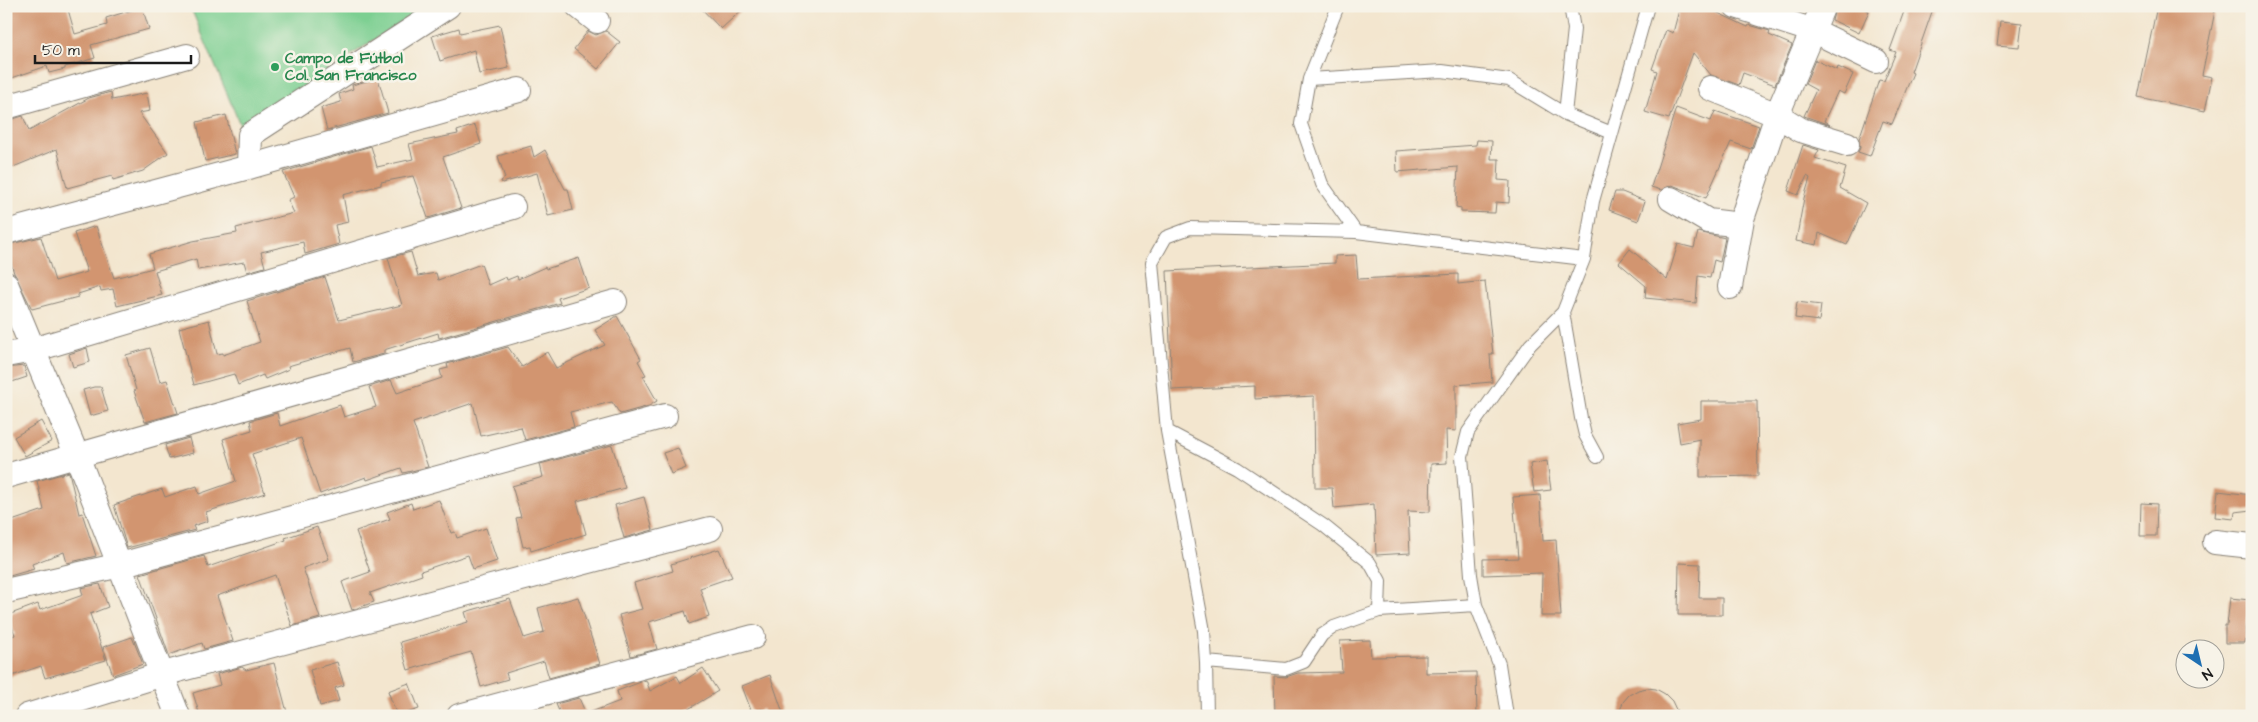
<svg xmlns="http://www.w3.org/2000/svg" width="2258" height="722" viewBox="0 0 2258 722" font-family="'Architects Daughter',sans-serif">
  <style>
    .pitch { fill: #7bcf91; stroke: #4c7656 }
    .building { fill: #d2956f }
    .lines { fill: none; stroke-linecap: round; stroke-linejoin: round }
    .lane-casing { stroke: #888176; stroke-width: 14 }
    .street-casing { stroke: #888176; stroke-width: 26 }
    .lane { stroke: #fff; stroke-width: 12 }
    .street { stroke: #fff; stroke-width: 24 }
    .leisure-dot { fill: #2e9e5b; stroke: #f7f3e8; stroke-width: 2 }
    .labels { text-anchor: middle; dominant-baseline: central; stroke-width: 5; stroke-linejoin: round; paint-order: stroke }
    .leisure-label { font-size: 15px; font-weight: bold; fill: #27864d; stroke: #f7f3e8; text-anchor: start }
  </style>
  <rect width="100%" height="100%" fill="#f7f3e8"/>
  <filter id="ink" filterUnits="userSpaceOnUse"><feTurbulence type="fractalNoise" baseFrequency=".02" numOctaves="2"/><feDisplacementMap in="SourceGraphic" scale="10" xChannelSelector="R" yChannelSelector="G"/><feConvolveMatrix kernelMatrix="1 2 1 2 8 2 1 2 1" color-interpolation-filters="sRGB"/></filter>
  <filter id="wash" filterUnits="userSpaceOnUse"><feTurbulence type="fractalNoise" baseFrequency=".0096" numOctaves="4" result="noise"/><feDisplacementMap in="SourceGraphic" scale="20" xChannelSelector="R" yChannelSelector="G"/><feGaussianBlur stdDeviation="1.12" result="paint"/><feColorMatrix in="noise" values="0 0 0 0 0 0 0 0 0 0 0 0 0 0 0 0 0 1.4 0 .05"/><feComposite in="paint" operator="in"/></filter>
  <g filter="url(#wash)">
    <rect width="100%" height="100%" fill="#f3e6cf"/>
    <!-- pitch -->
    <path class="pitch" d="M190 6H426L241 127Z"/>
    <g id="blocks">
      <!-- building -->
      <path class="building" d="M6 6H67L75 34 107 25 106 18 142 7 149 29 91 45 95 58 65 67V69L49 73 47 66 6 80Z
        M699 6H746L721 29Z
        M1680 6H1703L1748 27 1749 25 1770 31 1769 35 1792 45 1775 85 1743 73 1739 85 1711 75 1693 53 1669 119 1645 112 1657 71 1652 69 1666 30 1673 33Z
        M1836 6H1859L1869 11 1859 33 1832 20Z
        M1906 6H1934L1911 72 1913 73 1892 124 1883 121 1870 156 1858 152 1860 148 1859 139 1879 80 1884 81 1896 52 1890 50Z
        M2157 6H2216L2202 75 2212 77 2205 111 2138 97Z
        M2000 21 2022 23 2019 47 1997 45Z
        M500 25 509 68 479 74 474 50 440 61 432 36 459 28 460 33Z
        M588 31 596 35 606 31 620 42 598 69 574 49Z
        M1815 60 1837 70 1838 67 1853 74 1844 94 1838 91 1824 121 1830 125 1804 116 1816 90 1805 84Z
        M378 78 388 113 327 130 321 108 341 102 339 94 353 89 352 85Z
        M111 92 112 100 147 93 150 111 139 113 168 153 143 171 113 180 112 176 67 188 57 149 6 170V121L23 116 29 131 89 98Z
        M1676 108 1711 121 1715 111 1759 126 1751 149 1731 142 1706 198 1672 185 1661 190 1651 187Z
        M226 115 235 154 205 161 197 122Z
        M475 125 481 144 443 157 461 208 428 218 413 176 381 182V185L343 195 348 222 335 225 339 244 305 254 303 242 261 252 265 267 247 272 244 262 198 270 196 259 155 271 162 295 117 306 113 289 101 291 100 287 78 294V297L32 309 14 273 6 248V245L41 237 55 281 87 272 74 233 96 226 114 278 153 268 149 254 193 241 237 233 236 228 294 213 288 200 294 197 283 172 371 146 377 167 413 159 409 144 458 134 457 131Z
        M1477 140 1492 141 1491 159H1499L1498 180 1510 181 1509 203 1496 202 1495 213 1461 212V208L1456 207 1458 167 1397 172 1396 151 1476 145Z
        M1803 145 1819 150 1815 158 1846 168 1840 188 1866 203 1847 245 1819 233 1817 245 1796 241 1804 198 1810 178 1807 176 1798 195 1788 191Z
        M531 146 534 157 545 150 565 189H568L573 210 548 216 537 173 502 183 501 181 505 178 498 156Z
        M1615 192H1622L1645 201 1638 221 1609 210Z
        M1698 232 1725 238 1720 262 1714 260 1710 278 1698 276 1696 303 1645 298 1646 286 1619 263 1630 249 1667 280 1678 244 1694 248Z
        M411 252 418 276 436 273 438 280 481 264 488 285 506 277 507 280 517 276 518 279 545 267 546 269 579 258 589 288 558 298 560 303 439 338 438 333 384 350V354L353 362 350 348 288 366 289 369 265 379 263 375 238 385 234 374 194 385 179 328 209 320 217 354 223 353V355L260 342 247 301 325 277 339 320 402 305 388 258Z
        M1356 255 1358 279 1458 274V284L1485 281 1493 354H1490L1492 382 1456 385V431L1446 430 1447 463 1431 464 1430 512 1408 511 1410 553 1376 555 1374 504 1334 508 1332 488H1315L1314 396 1255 399V386L1172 390 1167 271 1335 263V256Z
        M1797 302 1821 305 1819 321 1795 318Z
        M617 316 641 359 638 361 646 375 643 376 657 401 649 406 620 414 612 402 570 412 574 427 525 440 521 427 481 436 473 403 413 423 428 467 403 473 401 468 367 480 366 477 320 494 301 438 252 454 265 493 206 512 208 521 193 526 195 530 127 548 114 505 162 489 165 497 197 486 199 494 236 481 223 439 252 430 250 421 277 413 280 426 340 405 344 417 376 407 369 387 391 380 397 393 442 378 440 370 448 368 447 364 508 347 522 367 547 352 556 368 605 345 595 330Z
        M87 348 90 362 73 367 69 354Z
        M150 348 160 382 167 380 178 413 145 422 134 391 136 390 126 355Z
        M24 366 27 377 6 384V368Z
        M94 387H101L108 411 90 416 83 390Z
        M1701 401H1757L1758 476 1700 477V439L1680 443 1677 423 1701 419Z
        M41 421 52 441 25 456 14 437Z
        M189 438 193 453 169 459 165 445Z
        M612 445 625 488 577 501 586 534 531 551 530 546 523 547 516 518 521 517 512 486 543 477 540 464Z
        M678 448 686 468 671 474 663 453Z
        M1547 461 1551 490 1534 492 1530 464Z
        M69 472 79 514 82 513 96 556 67 563 64 552 32 564 34 569 6 577V523L44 510 37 481Z
        M2218 491 2252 495V510L2235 512 2234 519 2215 517Z
        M1540 495 1543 541 1556 540 1561 616H1541L1542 573 1483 575V559L1518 558 1513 497Z
        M644 497 653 530 624 538 615 505Z
        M439 500 451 533 455 532 457 538 486 528 497 561 473 569 468 555 421 571 422 575 370 593 374 602 352 610 342 582 370 572 356 531 390 519 387 512 411 503 413 509Z
        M2141 503 2157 504 2156 536H2140Z
        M317 527 329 559 303 568 320 618 292 626 275 575 217 596 233 641 204 649 202 643 169 655 140 574 204 556 208 567 286 540 285 538Z
        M719 549 732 577 700 588 709 617 689 624 685 611 649 622 657 649 631 656 619 615 642 609 634 583 673 571 671 564Z
        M1679 563 1700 564 1699 598H1722V615H1678Z
        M100 584 108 607 90 614 106 660 45 678 41 666 6 678V638L15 635 8 615 38 604 40 610 83 595 81 588Z
        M578 597 600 664 549 678 544 661 506 673 508 679 481 687 471 652 408 670 400 642 468 622 465 612 510 599 524 638 544 632 538 608Z
        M2230 598 2250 600 2245 643H2225V625H2227Z
        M132 637 143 664 113 675 103 647Z
        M1370 640 1371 657 1426 656V673L1476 672 1477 716H1275L1274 676 1286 677 1298 673 1342 672 1340 641Z
        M337 662 344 685 335 688 339 701 320 706 310 670Z
        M274 663 288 716H200L193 693 220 685 217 674 242 667 246 670Z
        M703 668 718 691 677 716H561L556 704 579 698 586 714 620 701 617 691 646 680 650 691 677 676 681 683Z
        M770 675 784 716H765L762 709 752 713 742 686Z
        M409 683 419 709 397 716 388 691Z
        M1647 688 1656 689 1665 694 1672 701 1679 716H1618L1623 702 1629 695 1638 690Z"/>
    </g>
  </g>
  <g filter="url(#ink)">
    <use href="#blocks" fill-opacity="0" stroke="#888176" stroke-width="1"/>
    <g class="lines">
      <defs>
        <path id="lane" d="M1338 6 1309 79 1301 124 1322 184 1356 232
          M1570 6 1574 29 1565 114 1612 133
          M1309 79 1442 71 1509 80 1565 114
          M1563 312 1581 418 1585 435 1597 457
          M1167 431 1237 468 1323 525 1370 563 1380 581 1379 611 1476 605
          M1379 611 1334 627 1322 635 1304 662 1286 669 1206 662 1204 631 1167 431 1152 262 1166 237 1190 228 1356 232 1584 259
          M1206 662 1207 716
          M1507 716 1499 664 1476 605 1471 575 1462 456 1468 432 1530 345 1563 312 1584 259 1593 201 1648 6"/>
        <path id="street" d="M578 6 597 21
          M1736 6 1814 31 1876 61
          M1710 88 1777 115 1801 130 1847 144
          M6 107 187 56
          M249 167 250 135 448 6
          M1671 199 1708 221 1741 225
          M6 232 249 167 519 90
          M6 284 77 456 178 716
          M1730 287 1742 219 1777 115 1823 6
          M6 355 33 350 513 207
          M6 476 615 302
          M2215 542 2252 546
          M6 591 120 565 665 416
          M27 716 163 674 710 529
          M459 716 753 637"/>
      </defs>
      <!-- lane casing -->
      <use href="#lane" class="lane-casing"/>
      <!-- street casing -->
      <use href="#street" class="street-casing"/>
      <!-- lane -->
      <use href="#lane" class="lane"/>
      <!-- street -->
      <use href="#street" class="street"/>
    </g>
  </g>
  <!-- markers -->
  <circle class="leisure-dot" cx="275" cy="67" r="5"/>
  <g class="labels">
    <!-- leisure labels -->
    <g class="leisure-label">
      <text x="285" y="58">Campo de Fútbol<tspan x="285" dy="17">Col. San Francisco</tspan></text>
    </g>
  </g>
  <!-- margin -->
  <rect width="2258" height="722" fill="none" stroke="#f7f3e8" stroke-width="25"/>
  <!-- north arrow -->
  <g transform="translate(2200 664) rotate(145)"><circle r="24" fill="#f7f3e8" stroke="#9f9d96"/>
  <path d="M0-4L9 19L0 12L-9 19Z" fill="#1f6fb2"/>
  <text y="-8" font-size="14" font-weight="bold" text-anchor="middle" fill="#1c1c1c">N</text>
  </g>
  <!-- scale -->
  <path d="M35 55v8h156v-8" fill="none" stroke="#1c1c1c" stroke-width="2.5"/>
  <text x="42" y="55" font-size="15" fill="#1c1c1c" stroke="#f7f3e8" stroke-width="4" paint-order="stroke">50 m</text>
</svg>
